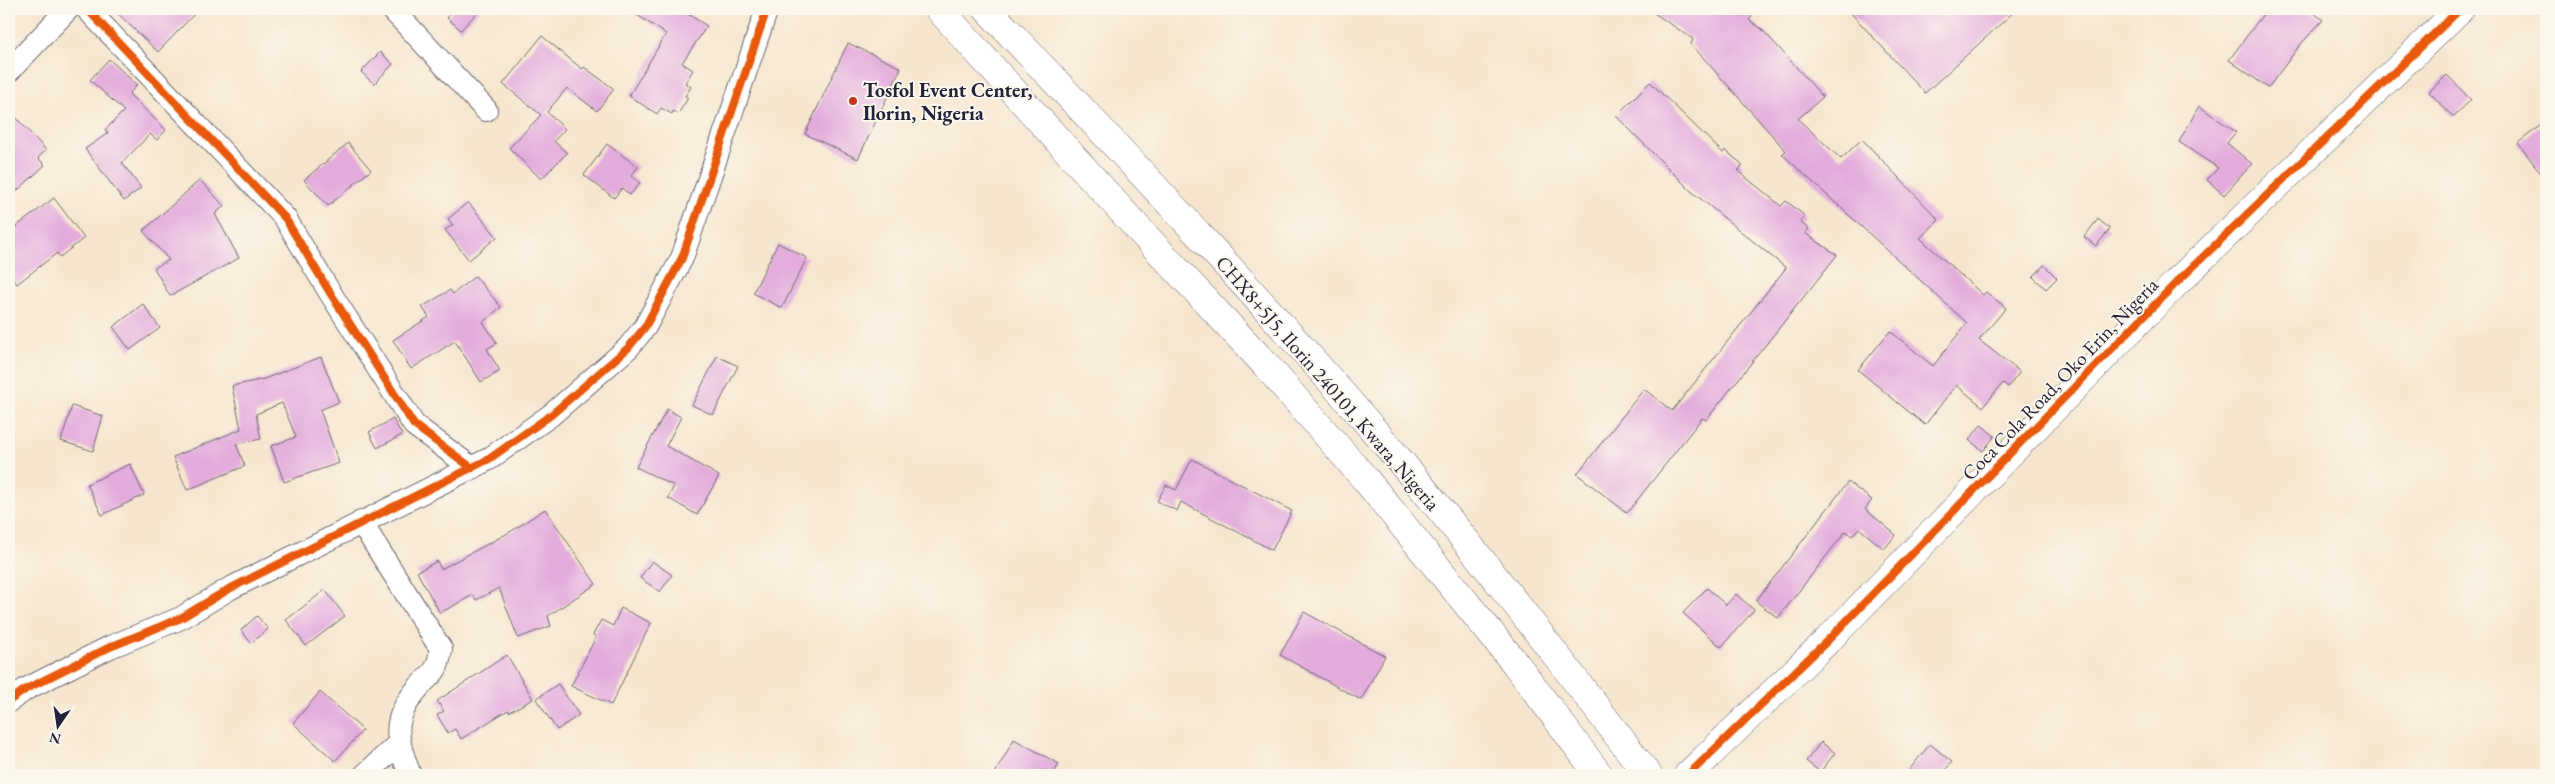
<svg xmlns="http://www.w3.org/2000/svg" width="2555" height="784" viewBox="0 0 2555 784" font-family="'EB Garamond',serif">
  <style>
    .building { fill: #e3acdc }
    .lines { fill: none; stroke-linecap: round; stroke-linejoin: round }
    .minor-casing { stroke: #6c676f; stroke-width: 24 }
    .tertiary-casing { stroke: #6c676f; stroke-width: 29 }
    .primary-casing { stroke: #6c676f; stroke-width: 29 }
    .minor { stroke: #fff; stroke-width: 22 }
    .tertiary { stroke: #fff; stroke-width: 28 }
    .primary { stroke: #fff; stroke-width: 28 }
    .cycleway-casing { stroke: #fbf7ec; stroke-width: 11 }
    .cycleway { stroke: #e8590c; stroke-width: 8 }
    .poi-dot { fill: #c8321e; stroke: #fbf7ec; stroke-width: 2 }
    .labels { text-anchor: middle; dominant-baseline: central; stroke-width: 4; stroke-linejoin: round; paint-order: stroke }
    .poi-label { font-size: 20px; font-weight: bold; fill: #22223b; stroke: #fbf7ec; text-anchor: start }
    .street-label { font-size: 20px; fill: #22223b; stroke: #fbf7ec }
  </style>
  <rect width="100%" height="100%" fill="#fbf7ec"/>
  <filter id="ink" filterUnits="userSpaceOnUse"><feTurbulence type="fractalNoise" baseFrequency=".02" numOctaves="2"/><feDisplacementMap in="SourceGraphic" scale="10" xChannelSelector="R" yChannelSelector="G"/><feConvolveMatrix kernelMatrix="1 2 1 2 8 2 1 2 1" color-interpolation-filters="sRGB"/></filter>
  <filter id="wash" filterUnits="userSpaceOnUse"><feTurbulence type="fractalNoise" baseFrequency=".0096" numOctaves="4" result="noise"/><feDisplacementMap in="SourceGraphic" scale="20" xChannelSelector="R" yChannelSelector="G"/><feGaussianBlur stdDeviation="1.12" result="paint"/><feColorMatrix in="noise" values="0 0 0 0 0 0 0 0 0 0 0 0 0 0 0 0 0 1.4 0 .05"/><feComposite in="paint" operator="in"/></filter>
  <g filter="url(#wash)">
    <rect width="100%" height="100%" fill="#f6e6cf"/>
    <g id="blocks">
      <!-- building -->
      <path class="building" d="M113 9H199L158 52Z
        M455 9H480L461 30 447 18Z
        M628 9H680L707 26 682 63 693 70 685 83 691 87 685 96 688 98 678 114 673 111 672 114 661 108 657 114 629 96 666 34Z
        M1648 9H1744L1753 15 1749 20 1762 29 1823 97 1798 119 1841 159 1862 139 1939 220 1920 238 1983 295 1986 292 2006 308 1979 340 2020 372 2008 387 2003 383 1983 407 1956 385 1925 425 1858 370 1890 331 1933 366 1967 323 1782 154 1786 151 1691 44 1693 39Z
        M1847 9H2017L1925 93Z
        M2267 9H2309L2323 20 2300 45 2268 88 2229 60Z
        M542 36 582 69 584 67 614 89 597 111 567 88 547 112 565 129 554 141 567 153 541 179 509 148 541 115 503 84Z
        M848 43 901 68 858 159 805 134Z
        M380 52 393 64 374 84 361 72Z
        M109 59 137 85 129 94 166 130 157 140 150 134 122 163 141 188 124 201 85 149 108 133 105 130 124 111 90 80Z
        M2447 75 2471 100 2453 117 2429 92Z
        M1650 82 1723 153 1725 150 1743 165 1738 171 1781 206 1786 201 1805 216 1800 222 1809 229 1805 233 1837 255 1706 420 1702 418 1627 513 1577 474 1644 389 1672 411 1786 268 1691 191 1616 116Z
        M2199 106 2236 132 2227 143 2252 164 2224 195 2207 180 2218 168 2179 142Z
        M9 110 46 150 38 158 45 165 17 191 9 182Z
        M2546 121V180L2518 143Z
        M348 143 371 170 328 206 304 180Z
        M607 144 638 167 631 176 640 183 630 195 622 188 614 198 584 175Z
        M200 180 224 206 215 214 239 258 170 296 154 268 169 260 143 231Z
        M54 198 84 238 60 257 57 253 17 284 9 274V232Z
        M468 202 497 237 469 260 445 230 453 225 448 219Z
        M2098 219 2110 229 2096 246 2084 237Z
        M778 243 807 258 782 308 753 293Z
        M2044 265 2057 278 2046 289 2033 277Z
        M475 276 501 307 483 322 497 343 487 349 500 371 481 382 455 341 411 369 393 340 429 317 422 307 450 290 453 294Z
        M143 304 160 328 130 350 113 327Z
        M717 356 738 366 713 415 692 405Z
        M321 357 339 402 320 410 339 463 284 482 271 446 296 437 282 403 256 414 261 439 236 444 245 466 187 490 173 457 241 429 232 386 264 379Z
        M72 406 103 416 93 451 61 441Z
        M667 409 681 417 666 446 719 476 697 515 668 498 674 486 636 467Z
        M393 419 402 435 377 448 369 432Z
        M1981 425 1995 436 1983 451 1969 440Z
        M1192 459 1292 511 1272 550 1181 502 1177 511 1157 501 1166 485 1176 490Z
        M130 464 144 495 102 515 87 484Z
        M1848 482 1872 500 1865 509 1896 535 1884 549 1859 528 1852 536 1846 531 1778 618 1756 601Z
        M545 509 596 584 548 616 551 626 518 638 499 588 476 600 473 595 440 613 417 572 437 561 441 569 510 532Z
        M652 561 672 575 660 592 640 578Z
        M1707 588 1726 605 1736 594 1754 610 1721 647 1683 613Z
        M325 590 345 616 306 646 286 620Z
        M621 608 651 623 611 705 571 686 596 637 593 635 601 620 613 626Z
        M1304 612 1385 656 1361 700 1280 655Z
        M257 616 268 629 251 643 241 630Z
        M507 655 533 699 509 712 508 710 461 739 455 729 448 733 437 715 444 711 437 701Z
        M558 684 579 715 557 730 536 699Z
        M320 692 363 730 335 761 293 723Z
        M1014 739 1059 764 1053 775H994Z
        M1821 742 1835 753 1820 772 1806 761Z
        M1930 744 1952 762 1941 775H1905Z"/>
    </g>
  </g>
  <g filter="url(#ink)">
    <use href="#blocks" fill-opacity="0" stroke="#6c676f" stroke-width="1"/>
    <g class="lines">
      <defs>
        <path id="minor" d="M87 9 285 218 329 291 414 425 472 468
          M392 9 486 110
          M9 71 68 9
          M361 522 441 649C437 674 434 670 419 687 390 720 396 737 410 775
          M9 701 26 689 110 647 181 618 229 589 489 459 551 415 628 348 645 327 682 258 767 9
          M365 775 398 744"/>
        <path id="tertiary" d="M1688 775 1829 639 2176 283 2460 9"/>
        <path id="primary" d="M939 9 1132 222 1265 364 1366 480 1515 663 1599 775
          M987 9C1123 153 1260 297 1389 448 1479 554 1564 665 1648 775"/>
      </defs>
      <!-- minor casing -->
      <use href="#minor" class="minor-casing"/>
      <!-- tertiary casing -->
      <use href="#tertiary" class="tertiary-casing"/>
      <!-- primary casing -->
      <use href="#primary" class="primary-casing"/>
      <!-- minor -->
      <use href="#minor" class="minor"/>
      <!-- tertiary -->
      <use href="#tertiary" class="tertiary"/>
      <!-- primary -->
      <use href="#primary" class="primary"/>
      <defs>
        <path id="cycleway" d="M87 9 285 218 329 291 414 425 472 468
          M9 701 26 689 110 647 181 618 229 589 489 459 551 415 628 348 645 327 682 258 767 9
          M1688 775 1829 639 2176 283 2460 9"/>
      </defs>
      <!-- cycleway casing -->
      <use href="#cycleway" class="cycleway-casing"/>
      <!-- cycleway -->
      <use href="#cycleway" class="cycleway"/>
    </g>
  </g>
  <!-- markers -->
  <circle class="poi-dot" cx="853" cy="101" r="5"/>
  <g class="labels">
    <!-- poi labels -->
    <g class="poi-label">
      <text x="863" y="90">Tosfol Event Center,<tspan x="863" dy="23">Ilorin, Nigeria</tspan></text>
    </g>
    <!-- street labels -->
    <g class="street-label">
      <text transform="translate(2060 379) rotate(-46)">Coca Cola Road, Oko Erin, Nigeria</text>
      <text transform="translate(1328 383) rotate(49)">CHX8+5J5, Ilorin 240101, Kwara, Nigeria</text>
    </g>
  </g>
  <!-- margin -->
  <rect width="2555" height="784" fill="none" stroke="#fbf7ec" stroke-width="30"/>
  <!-- north arrow -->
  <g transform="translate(58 726) rotate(193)" stroke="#fbf7ec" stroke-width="4" paint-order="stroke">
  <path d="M0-4L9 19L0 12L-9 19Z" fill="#22223b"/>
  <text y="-8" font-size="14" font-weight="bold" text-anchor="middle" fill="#22223b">N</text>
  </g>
</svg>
